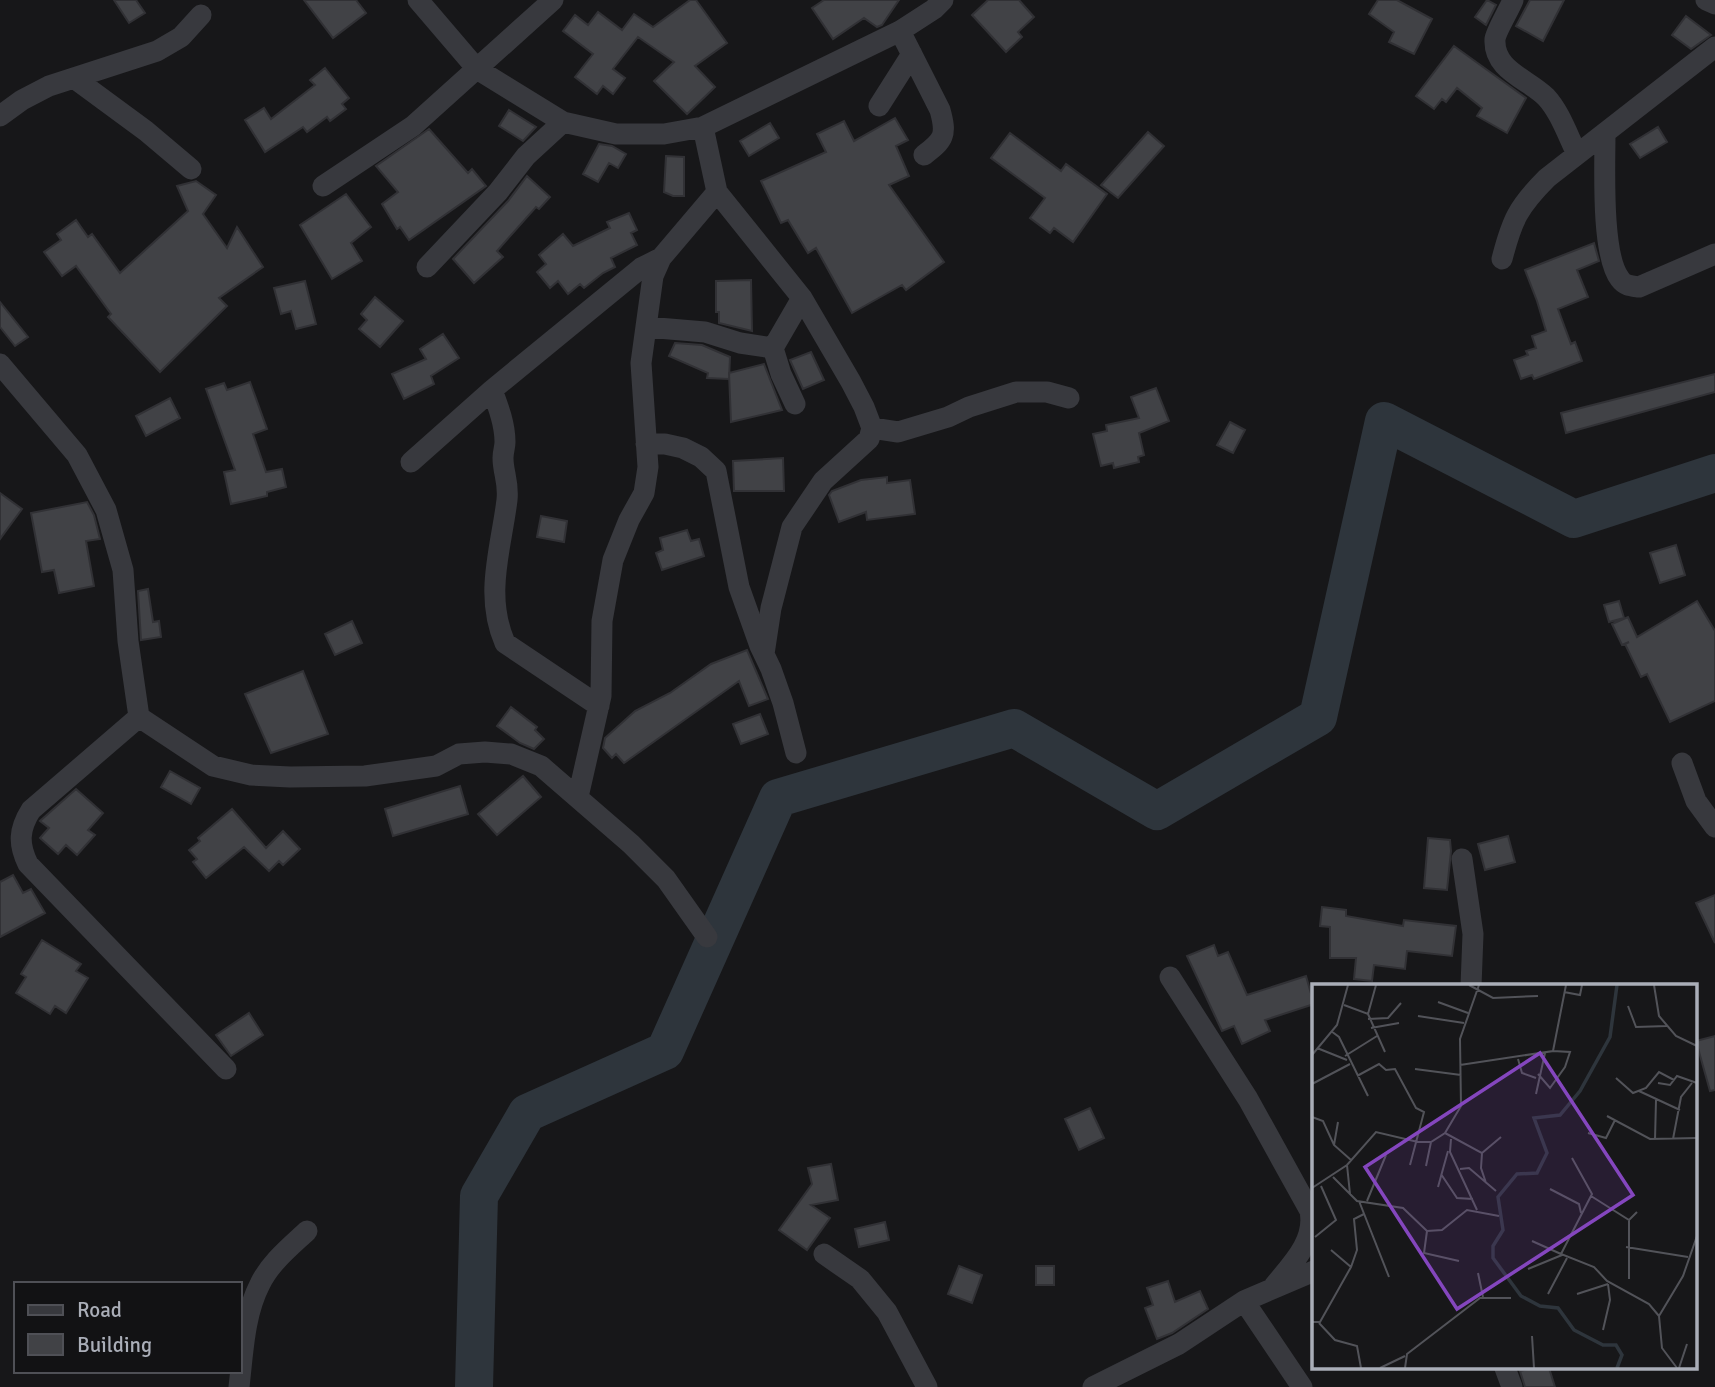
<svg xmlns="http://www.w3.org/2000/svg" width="1715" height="1387" viewBox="0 0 1715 1387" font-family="Signika,sans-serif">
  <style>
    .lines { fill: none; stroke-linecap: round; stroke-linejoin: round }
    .river { stroke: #2e353c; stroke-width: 38 }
    .building { fill: #414246; stroke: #313135; stroke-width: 2 }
    .minor { stroke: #38393e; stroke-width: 21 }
    .inset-river { fill: none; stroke: #2e353c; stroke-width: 3.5 }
    .inset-road { fill: none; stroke: #525359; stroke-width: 2 }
    .view { fill: #8446be; fill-opacity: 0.15; stroke: #8446be; stroke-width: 3.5 }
    .inset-edge { fill: none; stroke: #aaaeb8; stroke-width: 3.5 }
  </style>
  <rect width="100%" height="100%" fill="#171719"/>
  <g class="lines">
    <!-- river -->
    <path class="river" d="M474 1387 479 1196 527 1113 665 1051 778 798 1014 728 1157 811 1318 717 1384 421 1574 519 1715 473"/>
  </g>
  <!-- building -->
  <path class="building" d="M114 0H136L145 13 129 23Z
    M304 0H356L366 13 333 38Z
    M690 0H696L727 43 695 66 715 87 687 114 654 81 674 62 638 37 613 69 625 78 613 94 603 86 597 94 575 77 593 54 563 31 575 15 588 25 598 12 622 30 634 14 653 27Z
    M824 0H899L882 25 877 27 864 18 833 39 812 8Z
    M988 0H1019L1034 17 1018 32 1022 37 1006 52 972 15Z
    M1378 0H1397L1432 19 1414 54 1389 42 1394 32 1369 14Z
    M1487 0 1496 5 1486 25 1475 17Z
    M1530 0H1564L1543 41 1516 26Z
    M1686 16 1711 35 1691 49 1672 35Z
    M1454 46 1526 98 1507 133 1477 116 1482 108 1457 88 1446 102 1442 99 1434 109 1416 96Z
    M325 68 349 98 342 104 346 109 330 121 327 117 307 132 303 127 265 152 245 120 264 108 271 119 315 85 310 80Z
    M509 110 536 127 523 141 499 126Z
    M895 118 908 140 896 146 909 176 889 185 944 262 906 290 902 285 852 313 816 248 808 253 788 220 781 223 761 181 826 152 817 134 844 121 854 141Z
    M770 123 779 138 749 156 740 141Z
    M1658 127 1667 142 1640 158 1630 144Z
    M429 129 468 173 472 169 486 186 409 240 400 227 397 229 382 204 398 192 376 166Z
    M1148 132 1164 146 1118 198 1101 185Z
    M1010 133 1061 171 1066 164 1107 194 1073 242 1054 228 1050 233 1030 218 1045 198 991 158Z
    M599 144 612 146 626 154 618 168 609 163 598 182 583 174Z
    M666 156 684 157V196H673L664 192Z
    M527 176 550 197 539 209 536 207 497 251 503 257 474 283 453 259 508 201Z
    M196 181 216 195 203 214 227 248 237 227 263 267 219 298 227 306 160 372 108 317 111 314 76 266 62 276 44 252 61 240 57 234 76 220 88 237 92 234 120 273 188 211 177 186Z
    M346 194 371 227 351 243 362 261 332 279 300 225Z
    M629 213 637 230 631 233 637 245 611 258 615 267 603 273 584 288 580 284 568 294 558 281 550 288 537 272 546 264 539 255 563 234 573 246 610 228 607 222Z
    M1594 243 1599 261 1577 270 1588 297 1558 309 1571 344 1575 342 1582 361 1534 379 1532 375 1521 379 1514 360 1528 355 1526 351 1536 348 1532 336 1546 331 1537 301 1525 270Z
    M751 280 752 331 719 323V312H716V281Z
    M305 281 316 324 296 329 291 311 281 314 274 288Z
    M375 297 403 321 380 347 359 329 367 320 361 314Z
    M0 302 28 337 15 346 0 327Z
    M443 334 459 358 431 376 434 384 404 399 392 374 426 359 420 349Z
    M675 343 702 345 730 357 729 379 707 378 708 373 669 356Z
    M811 352 824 380 803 389 790 360Z
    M764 364 782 410 731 422 729 373Z
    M1715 374V392L1566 433 1561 413Z
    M250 382 267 429 253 434 266 472 282 469 286 487 267 492V496L231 504 224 472 235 470 206 389 224 383 227 390Z
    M1156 388 1169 421 1139 433 1144 455 1138 457 1139 462 1114 468 1113 463 1101 466 1093 434 1107 431 1106 425 1139 418 1131 397Z
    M170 398 180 418 146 436 136 416Z
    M1230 422 1245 430 1233 453 1217 445Z
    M783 458 784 491H734L733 461Z
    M887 477V483L910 480 915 514 867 520 866 512 839 522 829 495 832 491 861 480Z
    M0 493 22 509 0 539Z
    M87 502 94 515 100 539 86 541 94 586 59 593 54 570 42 572 31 513Z
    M541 516 567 521 564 542 537 537Z
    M687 530 691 541 699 539 704 556 662 570 656 553 663 550 660 538Z
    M1676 545 1685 575 1660 583 1650 553Z
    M148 589 153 622 159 621 161 637 141 640 138 591Z
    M1619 601 1624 618 1609 622 1604 605Z
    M1697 601 1715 631V701L1670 722 1647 674 1641 677 1625 644 1629 642 1622 645 1612 624 1628 617 1637 637Z
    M352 621 362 643 335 655 325 634Z
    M747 650 768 699 749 706 739 681 624 763 616 754 612 758 603 748 605 738 635 711 670 693 711 664Z
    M303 671 328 734 271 753 245 694Z
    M511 707 537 727 535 730 544 739 534 749 520 743 497 726Z
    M760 714 768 734 741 744 733 724Z
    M170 771 200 788 191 804 161 787Z
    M523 776 541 797 497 835 478 814Z
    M460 786 468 814 393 836 385 809Z
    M76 789 103 813 88 830 95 835 77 855 66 845 58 854 40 838 49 828 40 821Z
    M232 809 266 848 283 831 300 849 283 865 279 861 269 871 244 847 206 878 193 862 197 859 189 850 200 841 198 838Z
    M1508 836 1515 862 1485 870 1478 844Z
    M1428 838 1450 840 1451 851 1447 890 1424 888Z
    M13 875 23 893 31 889 45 913 0 937V882Z
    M1715 895V943L1696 903Z
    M1322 907 1346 910V916L1403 926 1404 920 1456 926 1452 956 1407 951 1405 969 1374 965 1372 981 1354 979 1356 958H1330V927L1320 926Z
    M42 940 81 964 76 971 88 978 66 1013 55 1006 50 1014 16 993 26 977 21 974Z
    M1214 945 1218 956 1228 952 1247 995 1306 976 1314 1004 1265 1020 1270 1031 1242 1044 1234 1026 1222 1031 1187 956Z
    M249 1013 263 1035 231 1056 216 1035Z
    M1715 1036V1090L1710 1091 1696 1041Z
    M1090 1108 1104 1138 1079 1150 1065 1119Z
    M831 1164 838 1200 811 1205 830 1218 807 1250 779 1230 812 1184 808 1168Z
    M885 1222 889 1240 859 1247 855 1229Z
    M959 1266 982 1275 972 1303 948 1294Z
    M1036 1266H1054V1285H1036Z
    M1168 1281 1175 1302 1200 1291 1208 1309 1172 1333 1157 1339 1145 1308 1153 1305 1147 1288Z
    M1532 1368H1549L1555 1387H1525L1520 1371Z"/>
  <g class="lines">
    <!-- minor -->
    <path class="minor" d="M418 0 477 69 563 122 616 134H664L703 127 900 31 934 9 943 0
      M1513 0C1509 10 1496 31 1495 39 1493 70 1528 79 1546 97 1560 112 1568 136 1577 154
      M1706 0 1715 4
      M900 31 940 110C947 135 944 140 924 155
      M74 78 146 131 191 169
      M879 106 912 54
      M0 116 22 100 49 86 157 51 181 37 201 15
      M703 127 717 192 802 298 851 382 864 407 872 428 869 439 823 481 792 527 771 608 764 654
      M1605 134C1605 166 1601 255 1620 279 1625 286 1631 286 1639 287L1715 254
      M323 186 413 126 553 0
      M1502 259C1512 220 1518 207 1547 178L1715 47
      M427 267 498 192 526 156 563 122
      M646 327 705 332 740 343 773 348
      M0 364 77 455 106 510 123 570 128 641 139 717 213 766 251 775 290 777 365 776 436 766 459 754 485 752 511 754 541 766 631 844 666 879 707 937
      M492 390C498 406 505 424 505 442 505 447 503 452 503 458 503 473 509 482 507 500 501 549 484 595 505 643L599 706
      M795 404 781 374 773 348 802 298
      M872 428 898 432 948 417 969 407 1016 392H1047L1069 398
      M646 444H665L683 448 701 457 716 471 739 587 760 646 771 669 783 703 796 753
      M411 462 492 390 641 268 661 258
      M139 717 31 810C19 829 18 844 28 864L226 1069
      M1682 763 1696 801 1715 827
      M578 797 601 696 602 621 613 560 629 520 644 493 648 467 641 363 653 276 661 258 717 192
      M1462 859 1473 934 1471 986
      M1170 977 1248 1099 1310 1211C1316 1241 1291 1265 1274 1286
      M824 1254 860 1279 887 1312 927 1387
      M1244 1301 1302 1387
      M1505 1368 1512 1387
      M239 1387C243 1353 244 1315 260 1284 270 1263 290 1247 307 1231
      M1093 1387 1179 1344 1244 1301 1314 1271"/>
  </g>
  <!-- overview -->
  <g transform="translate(1312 984)">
    <rect width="385" height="385" fill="#171719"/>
    <path class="inset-river" d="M305 1 298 53 268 107 248 131 222 134 235 169 225 189 205 190 186 213 191 246 181 262V274L209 312 228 322 246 324 262 346 291 361H304L310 371 305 384"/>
    <path class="inset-road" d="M157 1 181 14 226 12M342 1 347 32 364 52 385 62M252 8 268 11 270 1M126 18 156 29M32 21 56 30 64 1M316 22 324 43 355 42M56 30 73 68M106 32 152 39M56 35 76 34 89 19M59 44 87 39M19 47 27 53 56 112M5 64 35 76M0 71 25 41 36 1M33 72 65 52M206 75 210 89 224 94M148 81 241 67 254 1M103 85 149 91M226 90 238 104 253 83 258 68 241 67M45 92 67 80 74 86 83 85 104 124 112 128 98 181M304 94 321 109 334 104 347 88 362 96M346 99 358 101 365 92 385 99M0 100 38 80M327 107 368 126M224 110 233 69M295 132 338 155 385 154M0 133 11 137 22 161 39 176M133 149 170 169 169 184 174 199M276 149 294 154 303 136M139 155 138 168 165 226M361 155 369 113 380 99M343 156 344 116M22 161 26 138M170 169 189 153M260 174 280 210 249 270 282 283 295 297 337 320 347 332M35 181 38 210M114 182 119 158M148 185 157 184 184 207M129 190 145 214 161 215M21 193 45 217 91 224 115 247 130 246 155 226 187 232M126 203 136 167M0 204 35 181 64 148 106 158H119L133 149 149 122 148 55 167 1M238 205 267 220 269 229M279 212 317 236 325 228M47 217 77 293M55 217 74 171M317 236V295M115 247 112 269 147 277M3 253 24 236 9 202M220 257 249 270M314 263 376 273M19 266 39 283M216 285 250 271M166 289 171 313M236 310 255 274M265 310 296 300M0 338H8L39 283 45 266 42 235 52 230M7 339 23 356 45 362 49 384M291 346 298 316 296 300M220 352 222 384M68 384 93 372M93 384 95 370 168 314H199M365 384 350 364 347 332 371 292 385 252M367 384 375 360"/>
    <path class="view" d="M228 69 321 211 145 325 53 183Z"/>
    <rect width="385" height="385" class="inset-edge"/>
  </g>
  <!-- legend -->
  <rect x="14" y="1282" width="228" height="91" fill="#121214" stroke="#4f5056" stroke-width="2"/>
  <rect x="28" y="1305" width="35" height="10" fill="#38393e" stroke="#4f5056" stroke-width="2"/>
  <text x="77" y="1317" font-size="21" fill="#aaaeb8">Road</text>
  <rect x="28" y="1334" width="35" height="21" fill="#414246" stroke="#4f5056" stroke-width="2"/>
  <text x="77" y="1352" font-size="21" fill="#aaaeb8">Building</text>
</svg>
